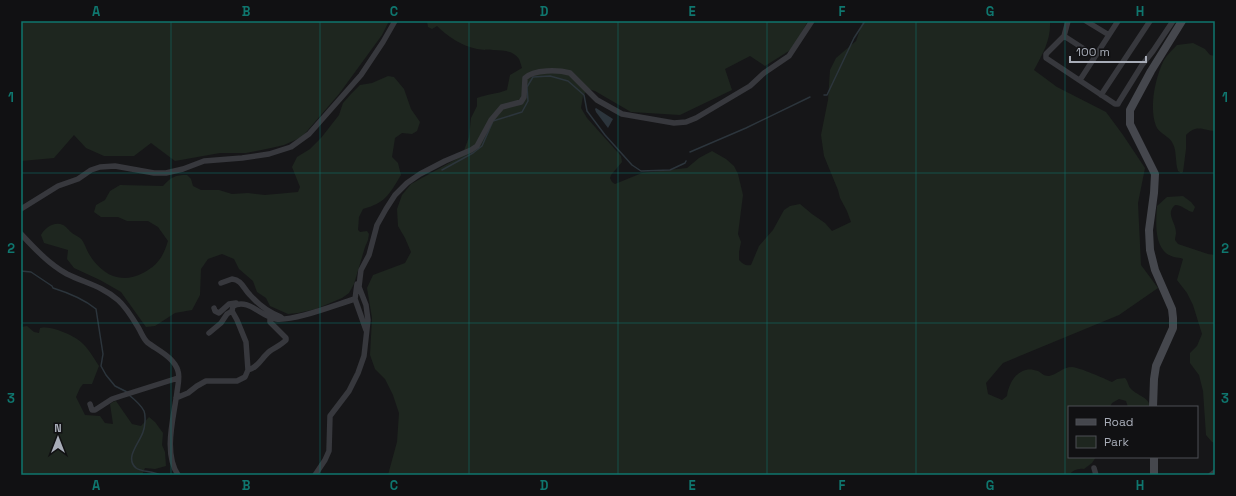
<svg xmlns="http://www.w3.org/2000/svg" width="1236" height="496" viewBox="0 0 1236 496" font-family="'Space Grotesk',sans-serif">
  <style>
    .green { fill: #1e261f }
    .water { fill: #2c353c }
    .lines { fill: none; stroke-linecap: round; stroke-linejoin: round }
    .stream { stroke: #2c353c; stroke-width: 1.5 }
    .minor { stroke: #37383d; stroke-width: 5.5 }
    .secondary { stroke: #45474d; stroke-width: 8 }
    .grid { fill: none; stroke: #0f766e; stroke-width: 1; stroke-opacity: 0.55 }
    .neatline { fill: none; stroke: #0f766e; stroke-width: 1.5 }
    .grid-label { font-size: 13px; text-anchor: middle; font-weight: bold; fill: #0f766e }
  </style>
  <rect width="100%" height="100%" fill="#161618"/>
  <!-- green -->
  <path class="green" d="M21 21H389L382 35 339 94 302 137 284 145 271 148 246 153H220L175 161 151 143 134 156H104L86 148 74 135 54 158 21 161Z
    M427 21H808L792 49 765 66 750 56 725 69 732 90 680 115 631 112 595 91 588 89 583 96 581 108 587 118 621 156 622 162 611 175 610 178 612 182 615 184 642 173 687 168 699 158 712 151 726 159 734 166 738 174 743 195 738 234 741 242 739 252V260C743 264 745 266 751 265L759 246 773 230 784 210 790 206 800 204 812 214 825 223 832 231 851 222 847 211 840 198 838 190 824 156 821 135 828 100 830 70 836 58 856 41 863 21H1050C1051 40 1043 53 1034 70L1057 87 1106 112 1123 135 1145 168 1138 203 1141 265 1158 288 1119 315 1003 363 986 383 988 394 1002 400 1007 396C1009 381 1020 364 1038 371 1042 373 1043 376 1049 376 1056 375 1063 367 1072 367 1081 368 1103 378 1112 382L1117 379 1125 378C1128 381 1128 386 1131 389 1138 396 1149 397 1150 407H1128L1126 401 1119 399 1112 403 1110 407H1069V457H1096L1092 463 1084 469C1078 468 1073 470 1069 475H388L397 442 399 413 393 395 385 379 375 369 370 355 372 318 367 288 373 275 405 263 411 252 405 238 398 226 397 209 402 195 411 184 462 156 469 137 471 118 477 106V98C487 94 497 94 507 90L510 75 522 68C521 65 520 61 519 59 510 46 490 52 477 49 462 46 448 37 437 26L432 29 428 27Z
    M1193 43 1205 49 1210 55 1215 56V131C1202 130 1197 124 1186 135V149L1183 172 1181 173 1178 171C1175 162 1177 152 1173 144 1170 136 1159 134 1156 126 1149 108 1155 79 1163 62 1166 56 1172 50 1177 45Z
    M388 76 394 77 404 89 411 109 420 122 417 131 412 134 402 133 395 138 392 157 398 163 401 175C389 195 385 203 363 209L359 217 358 230 360 232 367 231 369 234 368 240 365 247 354 284 349 293 342 298 316 309 298 313 288 314 270 306 266 298 257 292 253 281 239 269 234 259 222 254 208 259 201 269 200 295 192 310 175 313 155 326 146 327 121 292 100 280 74 268 67 259 68 250 44 243 41 235C45 228 54 221 63 225 66 226 69 231 72 233 74 235 78 236 80 238 84 241 86 249 89 254 101 274 120 285 143 273 158 265 163 257 168 241L158 227 148 221H127L118 217H101L94 212 96 205 105 200 110 191 120 185 163 186C171 177 175 175 187 175L191 179 193 186 201 190H219L232 194 248 193 265 195 298 192 300 187 292 167 297 157 310 149 321 138 339 115 343 103 351 94 360 85 372 83Z
    M1183 196 1191 202 1195 207 1193 212C1186 211 1183 205 1175 205 1165 214 1176 222 1176 233 1176 235 1175 237 1175 240L1178 244 1208 254 1215 255V443L1212 442 1206 435 1203 391 1199 375 1190 363V353L1197 346 1202 334 1193 305 1187 293 1177 280 1183 259C1180 257 1177 258 1174 257 1153 251 1156 222 1157 206L1167 197Z
    M27 326 34 332 39 333 40 328C47 327 51 328 58 330 82 339 86 345 99 366L92 384H83L80 388 76 397 85 415 100 416 105 423 113 424 110 404 113 402 116 401 132 424 141 426 149 417 155 422 163 433 162 445 165 452 166 466 155 469 145 468 142 475H21V327Z"/>
  <!-- water -->
  <path class="water" d="M596 108 613 119 608 128 596 112 595 109Z"/>
  <g class="lines">
    <!-- stream -->
    <path class="stream" d="M824 95H827L854 38 865 21
      M690 152 746 128 810 97
      M442 170 473 153 482 146 493 121 522 112 528 101 527 87 533 77 550 76 568 81 584 95 587 111 605 135 632 165 641 171 670 170 685 163 686 161
      M21 271 31 272 52 286 53 288C69 293 84 299 96 309L103 354 101 366 106 375 115 386 127 392
      M129 395C134 399 141 405 144 411 146 416 145 427 143 432 140 442 124 458 136 468 141 472 153 471 160 475"/>
    <!-- minor -->
    <path class="minor" d="M1068 21 1064 36 1046 54V58L1115 104H1118L1119 102 1142 65 1153 51 1173 21
      M1086 21 1109 35
      M1064 36 1095 56
      M1080 80 1118 21
      M1101 95 1150 21
      M21 209 58 186 78 179 91 170 100 167 115 166 154 173H166L183 169 204 161 242 158 269 154 291 147 309 134 361 75 383 42 395 21
      M21 234C35 249 49 264 67 274 85 283 102 286 118 300 126 307 132 317 138 327 141 332 143 338 147 342 157 350 174 357 178 371 180 377 178 385 177 392 174 417 163 452 178 475
      M221 283 232 279C242 280 243 288 250 295 258 304 270 313 281 317
      M355 299 366 330
      M214 308 215 311 219 313 229 304 236 303
      M209 333 221 323 227 314 232 311
      M248 370C258 368 262 357 270 351 276 347 281 345 286 340V338L270 322V317
      M176 398 188 393 197 386 206 381H237L245 377 248 370 246 342 237 320 232 311 233 306C249 298 261 317 276 319 295 321 335 305 355 299L357 284
      M90 404 92 410H95L112 399 121 396 178 378
      M1094 468 1096 475
      M315 475 325 460 329 451 330 416 349 391 358 373 364 356 368 320 366 305 359 287 360 278 361 270 369 255 377 225 386 209 395 195 407 183 420 174 445 161 471 150 477 146 491 120 502 107 521 102 524 97 525 78C534 69 559 70 570 73L597 100 622 114 674 123 686 122 696 118 750 86 764 73 789 56 812 21
      M1211 475 1215 472"/>
    <!-- secondary -->
    <path class="secondary" d="M1153 407 1154 379 1156 366 1173 328V318L1172 309 1155 270 1150 250 1149 230 1154 193 1155 174 1130 124V110L1151 71 1182 21
      M1154 457V475"/>
  </g>
  <!-- grid -->
  <path class="grid" d="M171 21V475M320 21V475M469 21V475M618 21V475M767 21V475M916 21V475M1065 21V475M21 173H1215M21 323H1215"/>
  <!-- border -->
  <rect width="1236" height="496" fill="none" stroke="#111113" stroke-width="44"/>
  <!-- legend -->
  <rect x="1068" y="406" width="130" height="52" fill="#111113" stroke="#4d4f55"/>
  <rect x="1076" y="419" width="20" height="6" fill="#45474d" stroke="#4d4f55"/>
  <text x="1104" y="426" font-size="12" fill="#a8adb8">Road</text>
  <rect x="1076" y="436" width="20" height="12" fill="#1e261f" stroke="#4d4f55"/>
  <text x="1104" y="446" font-size="12" fill="#a8adb8">Park</text>
  <!-- north arrow -->
  <g transform="translate(58 438)" stroke="#111113" stroke-width="3" paint-order="stroke">
  <path d="M0-3L7 15L0 10L-7 15Z" fill="#a8adb8"/>
  <text y="-6" font-size="11" font-weight="bold" text-anchor="middle" fill="#a8adb8">N</text>
  </g>
  <!-- scale -->
  <path d="M1070 56v6h76v-6" fill="none" stroke="#a8adb8" stroke-width="2"/>
  <text x="1076" y="56" font-size="12" fill="#a8adb8" stroke="#111113" stroke-width="3" paint-order="stroke">100 m</text>
  <rect x="22" y="22" width="1192" height="452" class="neatline"/>
  <g class="grid-label">
    <text x="96" y="16">A</text>
    <text x="246" y="16">B</text>
    <text x="394" y="16">C</text>
    <text x="544" y="16">D</text>
    <text x="692" y="16">E</text>
    <text x="842" y="16">F</text>
    <text x="990" y="16">G</text>
    <text x="1140" y="16">H</text>
    <text x="11" y="102">1</text>
    <text x="1225" y="102">1</text>
    <text x="11" y="253">2</text>
    <text x="1225" y="253">2</text>
    <text x="11" y="403">3</text>
    <text x="1225" y="403">3</text>
    <text x="96" y="490">A</text>
    <text x="246" y="490">B</text>
    <text x="394" y="490">C</text>
    <text x="544" y="490">D</text>
    <text x="692" y="490">E</text>
    <text x="842" y="490">F</text>
    <text x="990" y="490">G</text>
    <text x="1140" y="490">H</text>
  </g>
</svg>
